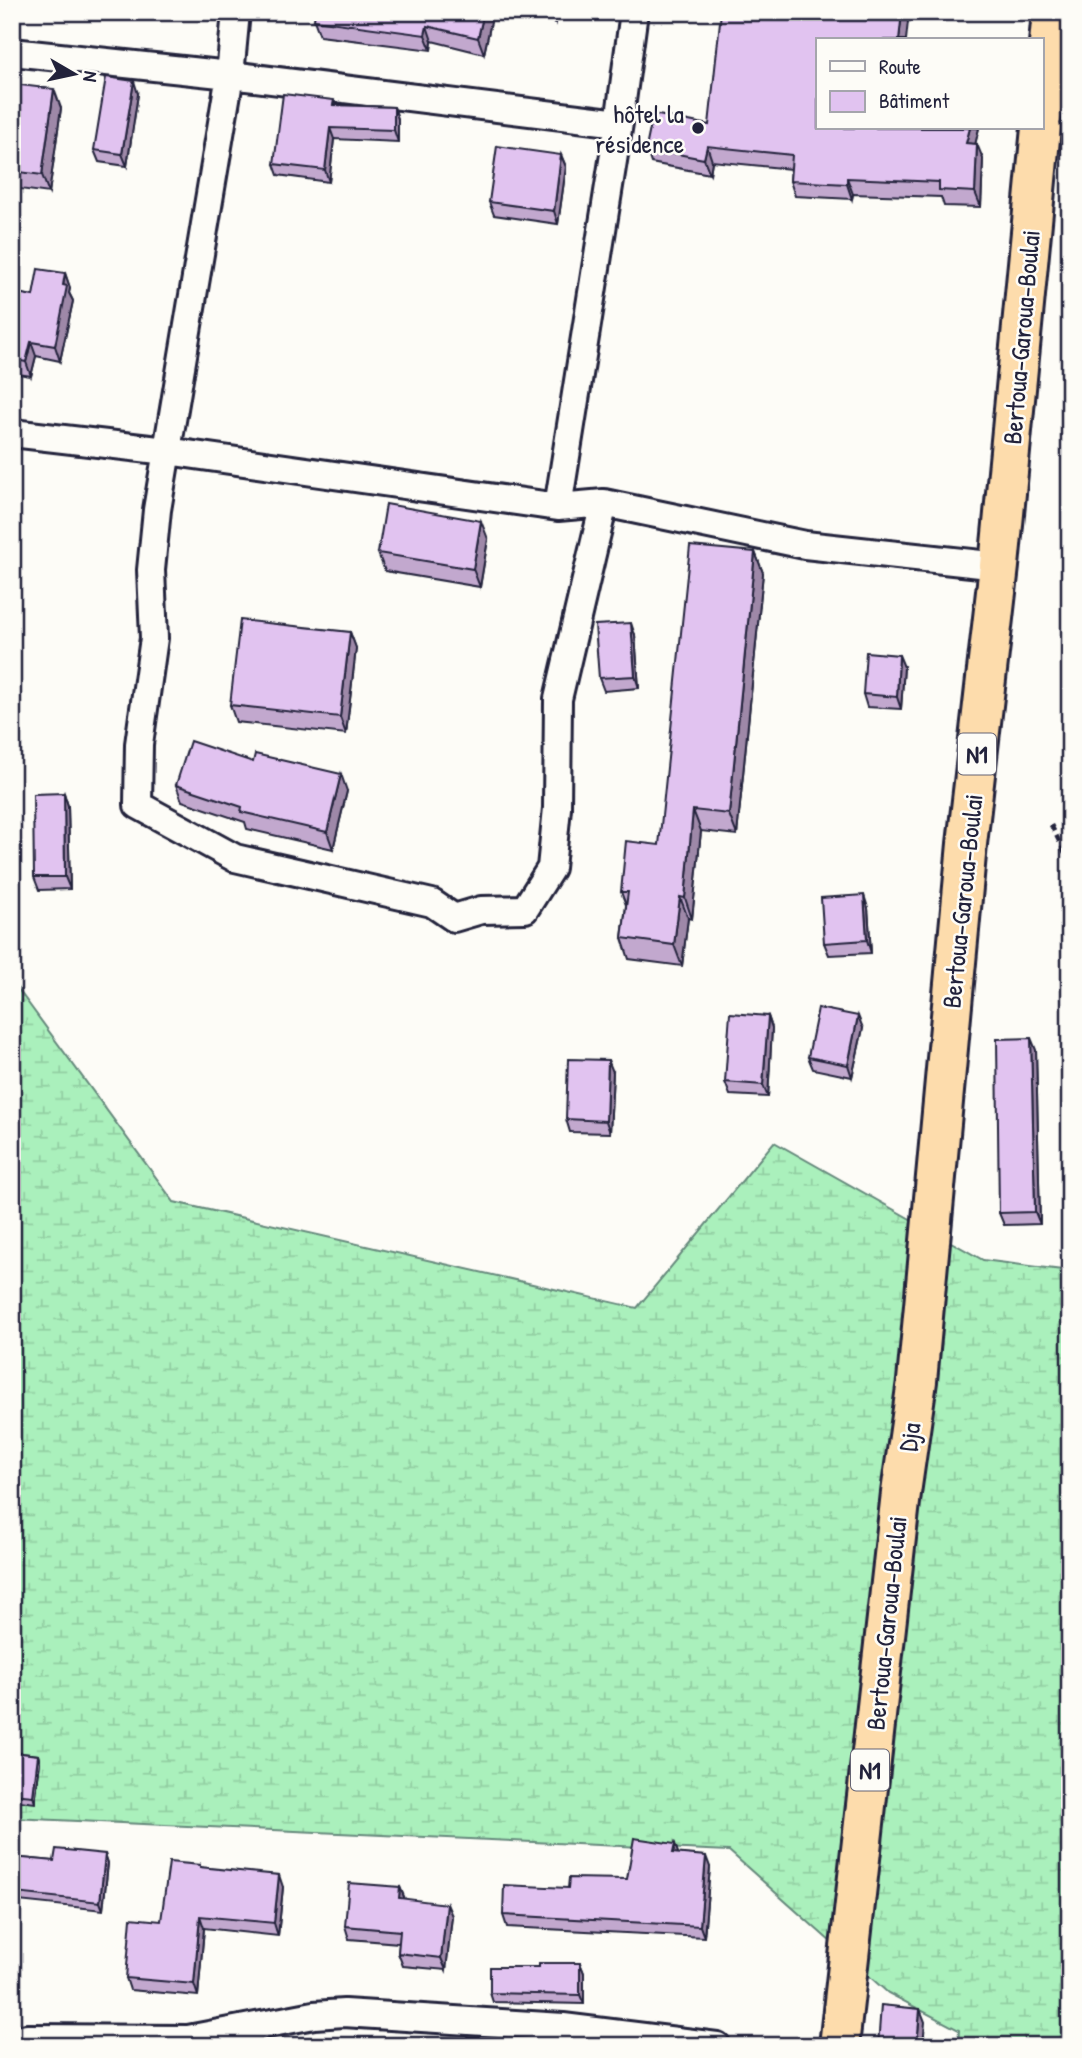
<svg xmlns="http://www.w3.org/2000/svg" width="1082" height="2058" viewBox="0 0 1082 2058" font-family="'Patrick Hand',sans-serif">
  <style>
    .wetland { fill: url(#wetland-marsh); stroke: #66897c; stroke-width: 2 }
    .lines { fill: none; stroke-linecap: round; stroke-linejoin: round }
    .street-casing { stroke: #22223b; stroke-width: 32 }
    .highway-casing { stroke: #22223b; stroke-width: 44 }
    .path { stroke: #22223b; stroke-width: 4.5; stroke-dasharray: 7 5; stroke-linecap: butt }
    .street { stroke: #fdfcf7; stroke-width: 26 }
    .highway { stroke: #fddcac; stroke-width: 38 }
    .wall { fill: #c2a8ce; stroke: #22223b; stroke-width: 2 }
    .shaded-wall { fill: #9e88a8; stroke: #22223b; stroke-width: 2 }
    .building { fill: #e1c3f0; stroke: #22223b; stroke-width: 2 }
    .poi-dot { fill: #22223b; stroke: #fdfcf7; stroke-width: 2.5 }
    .labels { text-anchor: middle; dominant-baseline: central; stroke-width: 5; stroke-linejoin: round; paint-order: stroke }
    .shield { fill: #fdfcf7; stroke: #646373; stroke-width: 2 }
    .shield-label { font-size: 24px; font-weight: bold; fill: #22223b }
    .poi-label { font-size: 26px; fill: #22223b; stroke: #fdfcf7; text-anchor: end }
    .street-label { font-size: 26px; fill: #22223b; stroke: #fdfcf7 }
  </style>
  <defs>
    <pattern id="wetland-marsh" width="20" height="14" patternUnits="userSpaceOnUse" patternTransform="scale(1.75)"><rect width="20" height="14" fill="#aaf0bc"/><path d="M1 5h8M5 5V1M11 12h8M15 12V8" fill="none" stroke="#92cea2"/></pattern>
  </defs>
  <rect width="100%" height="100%" fill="#fdfcf7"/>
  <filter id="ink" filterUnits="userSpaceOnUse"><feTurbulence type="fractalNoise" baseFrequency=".0143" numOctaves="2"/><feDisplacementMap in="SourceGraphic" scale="14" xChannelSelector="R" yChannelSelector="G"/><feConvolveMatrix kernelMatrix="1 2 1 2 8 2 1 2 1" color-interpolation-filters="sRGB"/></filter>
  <g filter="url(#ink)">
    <!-- wetland -->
    <path class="wetland" d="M12 981 174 1202 637 1308 774 1142 983 1260 1070 1271V2046H958L959 2030 888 1993 729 1851 12 1818Z"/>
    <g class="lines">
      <defs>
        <path id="street" d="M236 12 230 75 157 510 151 570 154 638 139 744 138 805 235 858 432 903 454 918 481 910 525 909 551 868 557 808 558 699 604 503
          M634 12 619 123 558 507 604 503 805 545 999 566
          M12 52 230 75 619 123
          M12 433 167 451 558 507
          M12 2041 27 2038 188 2039 314 2015 344 2013 563 2027 717 2046"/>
        <path id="highway" d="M1042 116 1052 12
          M839 2046 901 1493 917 1381 967 844 999 566 1041 128"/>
      </defs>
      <!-- street casing -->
      <use href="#street" class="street-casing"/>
      <!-- highway casing -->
      <use href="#highway" class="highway-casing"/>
      <!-- path -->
      <path class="path" d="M1051 825 1070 863"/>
      <!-- street -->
      <use href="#street" class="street"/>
      <!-- highway -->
      <use href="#highway" class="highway"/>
    </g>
    <!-- wall -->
    <path class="wall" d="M493 12 484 54 432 41 431 50 320 36 314 20Z
      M507 12H558L556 23Z
      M12 84 61 108 49 193 12 188Z
      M138 94 127 166 99 162 94 150Z
      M336 105 394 107 398 119V142L334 139 329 182 278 175 274 164Z
      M709 125 818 128H979L975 144 983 159 981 207 944 206 941 197 853 194 852 199 795 196 790 181 791 169 712 161 710 174 651 163 646 148Z
      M561 155 566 167 558 224 494 215 489 202Z
      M65 273 70 288 69 293 73 301 60 361 36 356 31 376 12 373V292L33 296Z
      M488 539 480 587 385 571 378 553Z
      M755 552 763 573 737 835 701 831 692 919 688 918 682 966 629 959 622 938 626 905 621 892 659 845Z
      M350 632 356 648 346 734 236 722 230 705Z
      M635 635 639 688 604 691 599 678Z
      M904 667 901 709 867 707 863 694Z
      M253 762 347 791 333 849 247 829 245 822 182 801 176 785Z
      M64 793 68 806 70 889 39 890 34 877Z
      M868 908 871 953 829 955 824 943Z
      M768 1016 772 1028 768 1097 730 1095 725 1082Z
      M863 1028 852 1077 813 1069 808 1057Z
      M1036 1050 1040 1224 1004 1225 999 1213Z
      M613 1072 610 1133 570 1132 566 1119Z
      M12 1752 38 1755 40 1762 35 1803 12 1800Z
      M675 1844 678 1854 710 1867 704 1937 507 1927 503 1915 568 1888 627 1879Z
      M105 1854 108 1863 103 1910 19 1901 16 1922 12 1921V1857L54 1861Z
      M200 1865V1867L283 1887 278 1936 204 1928 198 1996 130 1990 126 1978 161 1921Z
      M400 1887 405 1899 452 1916 446 1970 403 1966 398 1953 399 1943 349 1939 345 1926Z
      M580 1963 584 1973V2004L493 2002 490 1993 539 1967Z"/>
    <!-- shaded-wall -->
    <path class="shaded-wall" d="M484 12H493L484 54 478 38Z
      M552 12H558L556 23Z
      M902 12H909L906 40H899Z
      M427 26 432 41 431 50 425 35Z
      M134 81 138 94 127 166 122 154Z
      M54 89 61 108 49 193 42 175Z
      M394 107 398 119V142L394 130Z
      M330 128 334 139 329 182 325 170Z
      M970 128H979L972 158 966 143Z
      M977 144 983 159 981 207 975 192Z
      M707 146 712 161 710 174 704 159Z
      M561 155 566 167 558 224 554 211Z
      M847 178 853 194 852 199 847 184Z
      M65 273 70 288 69 293 73 301 60 361 55 346Z
      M31 342 36 356 31 376 26 362Z
      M481 521 488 539 480 587 473 569Z
      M755 552 763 573 737 835 729 814Z
      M631 623 635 635 639 688 635 676Z
      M350 632 356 648 346 734 340 717Z
      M899 655 904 667 901 709 897 697Z
      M341 774 347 791 333 849 327 832Z
      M64 793 68 806 70 889 65 877Z
      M693 810 701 831 692 919 685 898Z
      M864 895 868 908 871 953 867 940Z
      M680 897 688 918 682 966 674 945Z
      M768 1016 772 1028 768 1097 763 1085Z
      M858 1016 863 1028 852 1077 848 1065Z
      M1031 1038 1036 1050 1040 1224 1035 1212Z
      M608 1060 613 1072 610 1133 606 1121Z
      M38 1755 40 1762 35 1803 33 1796Z
      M675 1844 679 1856 673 1853Z
      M105 1854 108 1863 103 1910 100 1902Z
      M706 1856 710 1867 704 1937 700 1926Z
      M279 1875 283 1887 278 1936 274 1923Z
      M400 1887 405 1900 399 1898Z
      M16 1893 19 1901 16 1922 13 1913Z
      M447 1904 452 1916 446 1970 441 1958Z
      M200 1916 204 1928 198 1996 194 1984Z
      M580 1963 584 1973V2004L580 1995Z
      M920 2009 925 2022 923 2046H917Z"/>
    <!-- building -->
    <path class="building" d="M315 12H484L478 38 427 26 425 35 314 20Z
      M721 12H902L899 40H818V128H970L966 143 977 144 975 192 939 190V182L847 178V184L790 181 792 155 707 146 704 159 646 148 653 114 709 125Z
      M106 77 134 81 122 154 94 150Z
      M12 84 54 89 42 175 12 171Z
      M283 94 334 100 333 105 394 107V130L330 128 325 170 274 164Z
      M497 146 561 155 554 211 489 202Z
      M38 269 65 273 63 285 67 286 55 346 31 342 26 362 12 359V292L33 296Z
      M386 504 481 521 473 569 378 553Z
      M690 546 755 552 729 814 693 810 685 898 680 897 674 945 622 938 628 892H621L626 841 659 845Z
      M240 620 350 632 340 717 230 705Z
      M631 623 635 676 599 678 595 625Z
      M866 652 899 655 897 697 863 694Z
      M190 741 253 762 255 754 341 774 327 832 241 812 242 807 176 785Z
      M64 793 65 877H34L33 794Z
      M864 895 867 940 824 943 821 898Z
      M818 1008 858 1016 848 1065 808 1057Z
      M730 1013 768 1016 763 1085 725 1082Z
      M1031 1038 1035 1212 999 1213 997 1039Z
      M568 1059 608 1060 606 1121 566 1119Z
      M12 1752 38 1755 33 1796 12 1794Z
      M634 1838 675 1844 673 1853 706 1856 700 1926 503 1915 504 1885 568 1888 569 1878 627 1879Z
      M56 1849 105 1854 100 1902 16 1893 13 1913H12V1857L54 1861Z
      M169 1862 200 1865V1867L279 1875 274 1923 200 1916 194 1984 126 1978 131 1918 161 1921Z
      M349 1883 400 1887 399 1898 447 1904 441 1958 398 1953 400 1931 345 1926Z
      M539 1963H580V1995L490 1993V1967H539Z
      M881 2005 920 2009 917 2046H878Z
      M668 2042 724 2044V2046H668Z"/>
  </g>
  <!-- markers -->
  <circle class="poi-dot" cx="698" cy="128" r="7"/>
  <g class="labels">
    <!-- shield labels -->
    <g class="shield">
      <rect x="958" y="733.5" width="38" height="41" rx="5"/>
      <rect x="851" y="1749.5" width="38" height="41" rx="5"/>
    </g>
    <g class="shield-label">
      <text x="977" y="754">N1</text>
      <text x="870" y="1770">N1</text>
    </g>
    <!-- poi labels -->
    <g class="poi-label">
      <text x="684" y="113">hôtel la<tspan x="684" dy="30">résidence</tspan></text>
    </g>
    <!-- street labels -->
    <g class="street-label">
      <text transform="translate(1021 337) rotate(-85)">Bertoua-Garoua-Boulai</text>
      <text transform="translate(962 901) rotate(-84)">Bertoua-Garoua-Boulai</text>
      <text transform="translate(909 1437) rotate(-82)">Dja</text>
      <text transform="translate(886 1623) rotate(-84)">Bertoua-Garoua-Boulai</text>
    </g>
  </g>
  <!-- margin -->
  <rect width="1082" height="2058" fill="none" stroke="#fdfcf7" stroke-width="42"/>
  <rect x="21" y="21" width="1040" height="2016" fill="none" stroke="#22223b" stroke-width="2.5" filter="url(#ink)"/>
  <!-- legend -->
  <rect x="816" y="38" width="228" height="91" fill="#fdfcf7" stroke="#a5a5ac" stroke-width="2"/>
  <rect x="830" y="61" width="35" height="10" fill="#fdfcf7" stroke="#a5a5ac" stroke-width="2"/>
  <text x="879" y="74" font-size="21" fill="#22223b">Route</text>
  <rect x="830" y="91" width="35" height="21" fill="#e1c3f0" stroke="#a5a5ac" stroke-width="2"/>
  <text x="879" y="108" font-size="21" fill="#22223b">Bâtiment</text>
  <!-- north arrow -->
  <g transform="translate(74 74) rotate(99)" stroke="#fdfcf7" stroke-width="5" paint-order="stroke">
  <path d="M0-5L12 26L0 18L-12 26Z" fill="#22223b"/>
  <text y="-10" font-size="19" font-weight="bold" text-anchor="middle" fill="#22223b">N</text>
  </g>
</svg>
